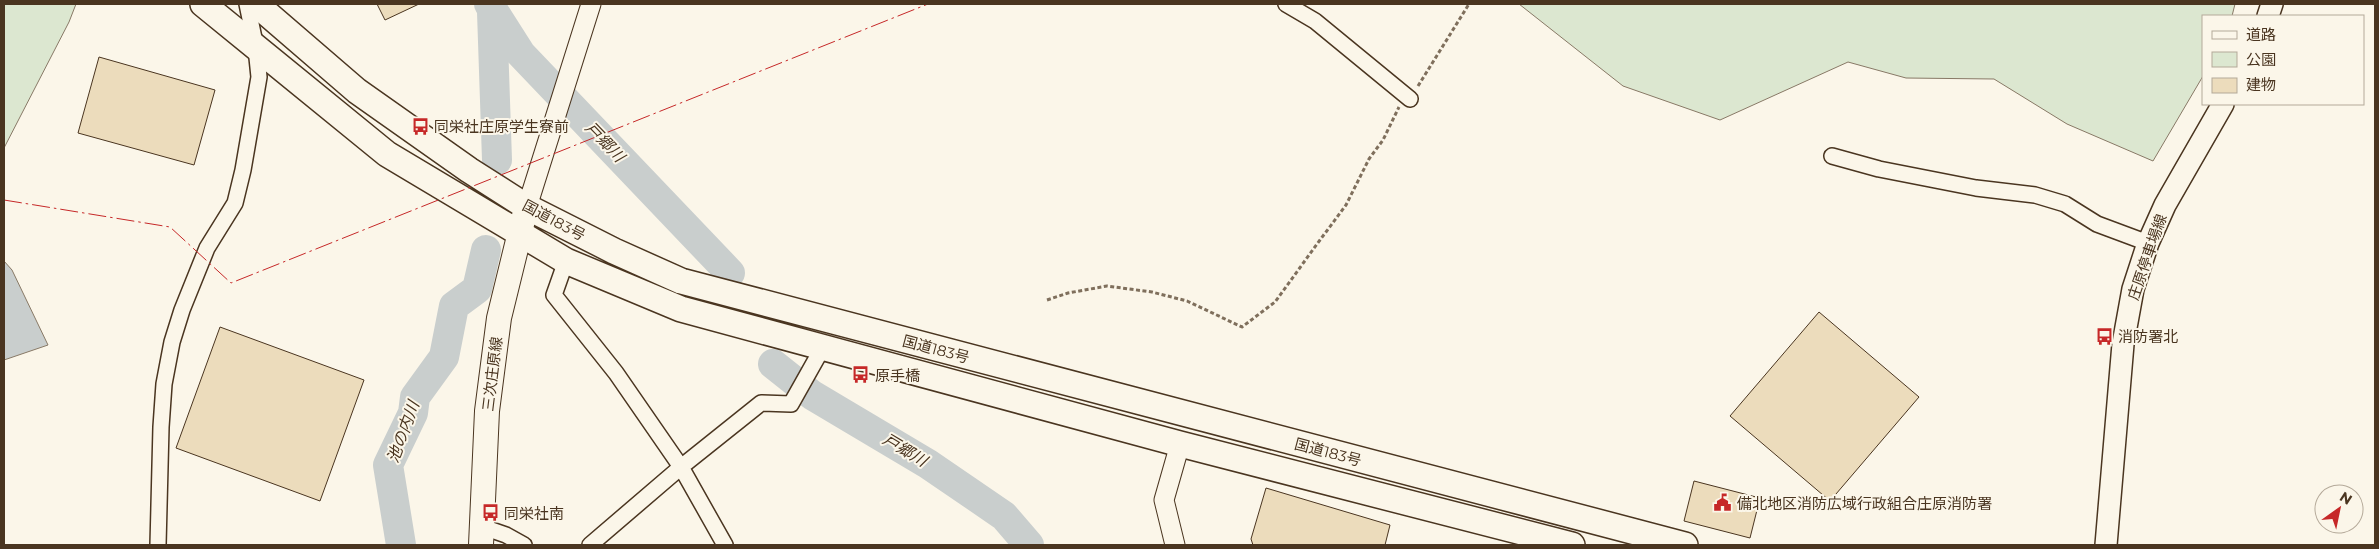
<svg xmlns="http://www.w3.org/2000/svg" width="2379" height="549" viewBox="0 0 2379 549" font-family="Montserrat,'Noto Sans JP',sans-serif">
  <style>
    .green { fill: #dce7d0; stroke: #887966 }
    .water { fill: #c9cecd; stroke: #887966 }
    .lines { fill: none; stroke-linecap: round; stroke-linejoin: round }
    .river { stroke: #c9cecd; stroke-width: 30 }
    .building { fill: #ecdcbc; stroke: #4a3520 }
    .minor-casing { stroke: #4a3520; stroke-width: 18 }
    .tertiary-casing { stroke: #4a3520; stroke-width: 21 }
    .secondary-casing { stroke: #4a3520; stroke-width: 24 }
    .primary-casing { stroke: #4a3520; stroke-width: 26 }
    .trunk-casing { stroke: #4a3520; stroke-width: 28 }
    .path { stroke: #7f6f5c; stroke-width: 3; stroke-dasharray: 4 2.5; stroke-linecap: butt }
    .minor { stroke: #fbf6e9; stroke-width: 15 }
    .tertiary { stroke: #fbf6e9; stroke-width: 19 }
    .secondary { stroke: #fbf6e9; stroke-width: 21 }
    .primary { stroke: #fbf6e9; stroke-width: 24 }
    .trunk { stroke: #fbf6e9; stroke-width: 25 }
    .power { stroke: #c62828; stroke-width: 1; stroke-dasharray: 18 4 2.5 4; stroke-linecap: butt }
    .labels { text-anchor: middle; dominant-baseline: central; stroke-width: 4; stroke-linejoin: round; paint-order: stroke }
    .poi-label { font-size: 15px; fill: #4a3520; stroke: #fbf6e9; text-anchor: start }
    .street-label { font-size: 15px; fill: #4a3520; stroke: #fbf6e9 }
    .water-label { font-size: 16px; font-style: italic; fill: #4a3520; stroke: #fbf6e9 }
  </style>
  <rect width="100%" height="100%" fill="#fbf6e9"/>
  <!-- green -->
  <path class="green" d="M4 4H76L69 22 4 148Z
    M1519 4H2235L2232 16H2203V76L2153 161 2067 124 1994 79 1906 78 1848 62 1720 120 1623 86Z"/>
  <!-- water -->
  <path class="water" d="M4 261 12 270 48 345 4 360Z"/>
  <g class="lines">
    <!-- river -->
    <path class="river" d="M489 4 521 54 730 273
      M492 12 497 160
      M773 364 812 395 928 464 1004 516 1029 545
      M401 545 388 465 413 413 415 397 444 357 454 306 477 289 486 250"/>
  </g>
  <!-- building -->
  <path class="building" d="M377 4H419L385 20Z
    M99 57 215 90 194 165 78 133Z
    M1819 312 1919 397 1830 501 1730 416Z
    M220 327 364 380 320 501 176 448Z
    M1694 481 1760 498 1750 538 1684 521Z
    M1266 488 1390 525 1385 545H1253L1251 539Z"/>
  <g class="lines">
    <defs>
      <path id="minor" d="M1286 4 1315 21 1410 99
        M1832 156 1879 169 1976 188 2035 195 2065 204 2097 224 2148 243
        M566 261 554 295 616 373 681 467 725 545
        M483 527 506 535 524 545
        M158 545 161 427 164 384 172 342 182 310 207 248 235 203 243 170 259 77 256 48 247 4
        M590 545 681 467 761 403 791 404 823 347"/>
      <path id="tertiary" d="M527 207 591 4
        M1175 545 1164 500 1180 444"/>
      <path id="secondary" d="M2268 16 2272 4
        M2106 545 2123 344 2133 289 2148 243 2165 205 2223 104"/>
      <path id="primary" d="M481 545 487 411 499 318 524 216"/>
      <path id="trunk" d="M203 4 387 154 566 261 681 309 1180 444 1572 545
        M256 4 357 91 469 170 527 207 614 251 681 281 1685 545"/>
    </defs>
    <!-- minor casing -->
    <use href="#minor" class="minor-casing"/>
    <!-- tertiary casing -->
    <use href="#tertiary" class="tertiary-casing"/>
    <!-- secondary casing -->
    <use href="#secondary" class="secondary-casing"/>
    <!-- primary casing -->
    <use href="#primary" class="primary-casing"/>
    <!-- trunk casing -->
    <use href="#trunk" class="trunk-casing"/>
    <!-- path -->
    <path class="path" d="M1418 86 1469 4
      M1047 300 1068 293 1107 286 1152 292 1187 301 1242 327 1275 302 1320 240 1346 205 1369 159 1383 140 1399 107"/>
    <!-- minor -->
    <use href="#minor" class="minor"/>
    <!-- tertiary -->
    <use href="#tertiary" class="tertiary"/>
    <!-- secondary -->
    <use href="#secondary" class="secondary"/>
    <!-- primary -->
    <use href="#primary" class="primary"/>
    <!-- trunk -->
    <use href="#trunk" class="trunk"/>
    <!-- power -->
    <path class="power" d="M4 200 170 227 231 283 928 4"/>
  </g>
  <!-- icons -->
  <defs>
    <symbol id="bus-bare" viewBox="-9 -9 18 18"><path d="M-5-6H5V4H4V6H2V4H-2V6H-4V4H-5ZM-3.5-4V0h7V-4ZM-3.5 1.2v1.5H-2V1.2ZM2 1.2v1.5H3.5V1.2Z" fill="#c62828" stroke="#fbf6e9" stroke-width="2.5" paint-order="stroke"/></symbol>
    <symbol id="civic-bare" viewBox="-9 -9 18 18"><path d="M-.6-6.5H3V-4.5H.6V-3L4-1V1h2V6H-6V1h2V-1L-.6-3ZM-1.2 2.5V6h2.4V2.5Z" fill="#c62828" stroke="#fbf6e9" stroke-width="2.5" paint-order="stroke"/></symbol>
  </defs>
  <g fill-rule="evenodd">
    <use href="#bus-bare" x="408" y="114" width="25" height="25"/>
    <use href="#bus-bare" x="2092" y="324" width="25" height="25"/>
    <use href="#bus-bare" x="848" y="362" width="25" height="25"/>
    <use href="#civic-bare" x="1710" y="490" width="25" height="25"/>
    <use href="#bus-bare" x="478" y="500" width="25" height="25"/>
  </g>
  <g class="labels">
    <!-- poi labels -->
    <g class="poi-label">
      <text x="434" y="126">同栄社庄原学生寮前</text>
      <text x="2118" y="336">消防署北</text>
      <text x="875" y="375">原手橋</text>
      <text x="1737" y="503">備北地区消防広域行政組合庄原消防署</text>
      <text x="504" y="513">同栄社南</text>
    </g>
    <!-- street labels -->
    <g class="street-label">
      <text transform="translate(554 220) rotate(28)">国道183号</text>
      <text transform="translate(2147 257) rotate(-71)">庄原停車場線</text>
      <text transform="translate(936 349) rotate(15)">国道183号</text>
      <text transform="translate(492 374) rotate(-83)">三次庄原線</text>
      <text transform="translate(1328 452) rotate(15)">国道183号</text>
    </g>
    <!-- water labels -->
    <g class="water-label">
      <text transform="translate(605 142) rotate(46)">戸郷川</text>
      <text transform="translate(403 432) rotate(-70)">池の内川</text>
      <text transform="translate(905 450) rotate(31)">戸郷川</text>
    </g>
  </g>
  <!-- border -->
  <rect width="2379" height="549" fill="none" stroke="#4a3520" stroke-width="10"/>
  <!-- legend -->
  <rect x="2202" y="15" width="162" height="90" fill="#fbf6e9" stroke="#b4a999"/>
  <rect x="2212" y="31" width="25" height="8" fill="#fbf6e9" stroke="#b4a999"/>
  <text x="2246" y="40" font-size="15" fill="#4a3520">道路</text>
  <rect x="2212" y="52" width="25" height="15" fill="#dce7d0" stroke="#b4a999"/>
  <text x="2246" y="65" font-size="15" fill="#4a3520">公園</text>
  <rect x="2212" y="78" width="25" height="15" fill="#ecdcbc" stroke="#b4a999"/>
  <text x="2246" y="90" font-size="15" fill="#4a3520">建物</text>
  <!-- north arrow -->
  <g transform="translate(2339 509) rotate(33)"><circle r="24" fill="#fbf6e9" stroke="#b4a999"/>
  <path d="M0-4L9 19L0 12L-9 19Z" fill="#c62828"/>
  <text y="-8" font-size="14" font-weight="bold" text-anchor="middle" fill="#4a3520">N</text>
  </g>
</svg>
